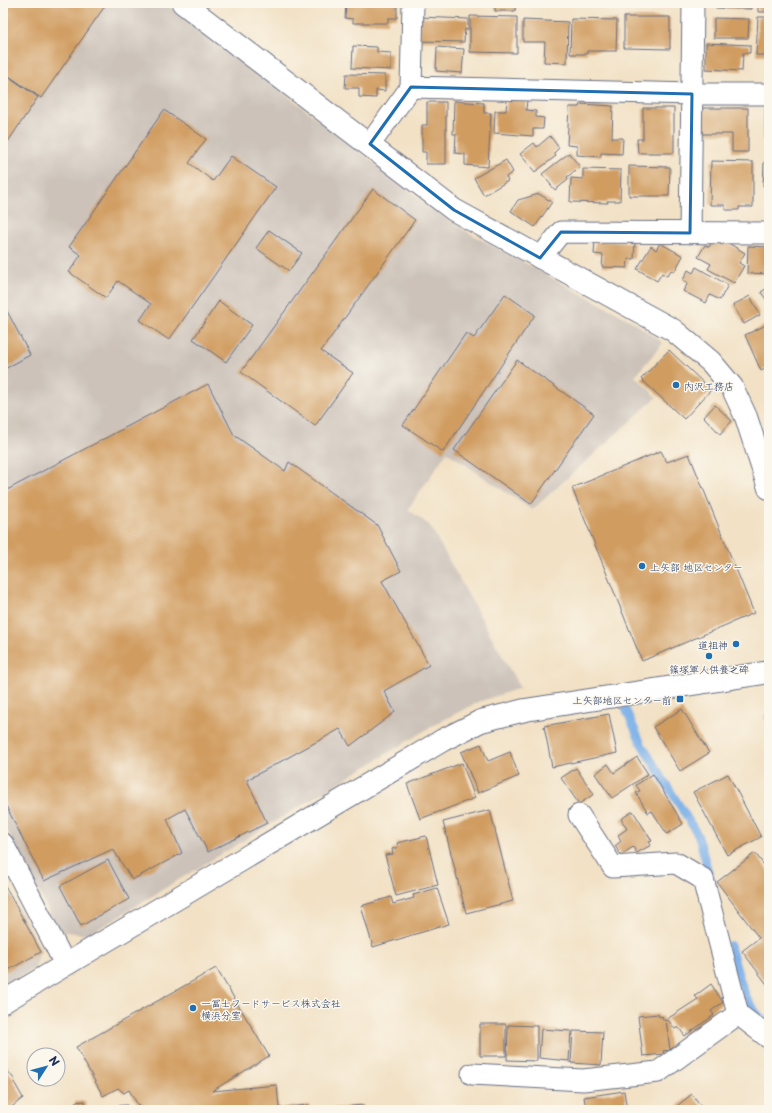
<svg xmlns="http://www.w3.org/2000/svg" width="772" height="1113" viewBox="0 0 772 1113" font-family="'Playpen Sans','Klee One',sans-serif">
  <style>
    .industrial { fill: #ccc2b9 }
    .lines { fill: none; stroke-linecap: round; stroke-linejoin: round }
    .stream { stroke: #7bb0e9; stroke-width: 8 }
    .building { fill: #d09c61 }
    .street-casing { stroke: #666d82; stroke-width: 23 }
    .secondary-casing { stroke: #666d82; stroke-width: 24 }
    .street { stroke: #fff; stroke-width: 21 }
    .secondary { stroke: #fff; stroke-width: 22 }
    .marked { fill: none; stroke: #1f6fb2; stroke-width: 3; stroke-linejoin: round }
    .poi-dot { fill: #1f6fb2; stroke: #fbf7ec; stroke-width: 1.5 }
    .labels { text-anchor: middle; dominant-baseline: central; stroke-width: 3; stroke-linejoin: round; paint-order: stroke }
    .poi-label { font-size: 10px; fill: #1b2f5e; stroke: #fbf7ec; text-anchor: start }
  </style>
  <rect width="100%" height="100%" fill="#fbf7ec"/>
  <filter id="ink" filterUnits="userSpaceOnUse"><feTurbulence type="fractalNoise" baseFrequency=".025" numOctaves="2"/><feDisplacementMap in="SourceGraphic" scale="8" xChannelSelector="R" yChannelSelector="G"/><feConvolveMatrix kernelMatrix="1 2 1 2 8 2 1 2 1" color-interpolation-filters="sRGB"/></filter>
  <filter id="wash" filterUnits="userSpaceOnUse"><feTurbulence type="fractalNoise" baseFrequency=".012" numOctaves="4" result="noise"/><feDisplacementMap in="SourceGraphic" scale="16" xChannelSelector="R" yChannelSelector="G"/><feGaussianBlur stdDeviation="0.9" result="paint"/><feColorMatrix in="noise" values="0 0 0 0 0 0 0 0 0 0 0 0 0 0 0 0 0 1.4 0 .05"/><feComposite in="paint" operator="in"/></filter>
  <g filter="url(#wash)">
    <rect width="100%" height="100%" fill="#f2e1c5"/>
    <!-- industrial -->
    <path class="industrial" d="M3 3H164L208 34 441 215 469 233 632 321 663 343 635 376 657 397 532 510 447 452 408 509 430 526 520 688 478 702 434 725 88 935 59 931 3 822Z
      M3 879 41 950 34 969 3 987Z"/>
    <g class="lines">
      <!-- stream -->
      <path class="stream" d="M626 710 642 745 698 835 711 880
        M730 945C739 973 743 1005 768 1024"/>
    </g>
    <g id="blocks">
      <!-- building -->
      <path class="building" d="M3 3H107L41 98 3 72Z
        M346 3H397V18H388V23H353V19L345 18Z
        M479 3H492V5H479Z
        M495 3H516L515 11H495Z
        M519 3H541V5L519 4Z
        M596 3H617V7L596 5Z
        M632 3H668V6L648 4V7L632 6Z
        M716 3H751V9L716 8Z
        M758 3H769V12H758Z
        M470 16 517 17V53L470 52Z
        M419 17 468 19V30L465 29 464 42 419 41Z
        M624 17H670V49L624 48Z
        M758 17H769V55H756Z
        M714 18 749 19 748 38H714Z
        M571 19 617 20 616 51H587V54H570Z
        M523 20 568 22 567 63 544 62 545 42H523Z
        M706 43 750 45V53H743L742 71 706 69Z
        M353 46 377 47V52L391 53V70L352 68Z
        M437 47 464 49 462 73 436 71Z
        M3 73 38 97 3 149Z
        M346 74 385 75V91L376 90V98L359 97V88H345Z
        M507 98 527 100 526 110 536 111V117L544 118 543 129H533V136L494 133 495 111H506Z
        M454 101 484 103V113H491L488 167 465 165V154L455 153 456 134H453Z
        M427 102H446V164H426V152H422V125H427Z
        M580 104 613 106 612 138H623L622 154 601 153V157L577 155V146L567 145 569 107H579Z
        M643 108H674V153H638L637 139H643Z
        M700 108H748V152H732V134H700Z
        M765 108H769V155H765Z
        M164 110 206 139 189 163 213 181 231 156 276 187 169 340 140 320 151 304 118 281 106 298 69 272 81 255 69 247Z
        M550 136 559 148 554 153 556 156 535 172 520 154 534 143 537 147Z
        M569 153 580 167 567 177 568 180 555 190 542 174Z
        M506 160 513 172 506 177 508 181 484 195 474 178Z
        M711 161 753 162V207H739V210H725V205H710Z
        M764 162H769V186H763Z
        M629 166 670 167 669 196H629Z
        M583 169 621 170 620 201H607L608 203 570 202 571 178 583 179Z
        M373 189 415 220 321 351 353 373 315 426 241 372Z
        M539 194 552 202 535 227 511 211 518 200Z
        M269 230 302 253 289 271 256 248Z
        M713 240 722 245 725 241 745 253 739 263 744 266 734 283 708 269 711 264 698 257 705 245 709 247Z
        M595 241 635 243 634 259H628L627 268 602 267 603 255 594 254Z
        M660 243 683 256 674 272 671 270 667 276 662 273 657 281 637 269 651 246 656 250Z
        M748 246 769 247V274L747 273Z
        M696 267 728 285 720 300 710 295 706 303 683 291 688 283 683 280 688 270 693 273Z
        M769 287V304L761 292Z
        M505 294 535 315 443 452 403 425 466 333 474 338Z
        M750 296 760 315 744 324 733 305Z
        M219 301 252 325 226 362 193 339Z
        M3 310 7 311 30 355 3 370Z
        M766 325 769 332V367L761 371 745 335Z
        M669 350 711 390 684 419 641 379Z
        M517 360 594 414 531 504 454 450Z
        M208 384 234 435 285 471 289 462 377 525 401 571 382 581 429 665 384 691 395 712 350 746 340 729 247 780 267 823 208 852 185 809 167 819 182 853 132 880 113 849 44 881 3 800V492Z
        M715 405 732 421 720 434 704 417Z
        M661 451 667 462 689 454 754 613 642 661 572 488Z
        M682 709 709 753 680 771 653 727Z
        M769 713V726L764 716Z
        M609 714 617 753 552 767 544 726Z
        M481 744 488 761 510 752 519 776 478 793 461 752Z
        M637 757 648 774 612 798 595 774 608 764 614 773Z
        M462 763 475 798 420 819 407 784Z
        M576 768 594 794 579 804 561 778Z
        M653 774 683 824 667 834 652 811 648 813 636 793 640 791 636 785Z
        M728 774 761 837 727 855 693 792Z
        M490 810 513 901 466 913 443 822Z
        M633 811 652 841 649 842 651 845 637 853 633 847 621 855 615 846 621 841 618 835 627 829 621 819Z
        M426 836 438 885 396 896 385 855 393 854 392 849 398 847 397 843Z
        M755 853 769 872V987L742 951 759 938 717 882Z
        M108 860 129 899 81 926 60 886Z
        M3 882 41 952 3 973Z
        M437 888 449 924 373 947 361 906 391 897 393 904 414 898 413 895Z
        M216 968 269 1056 212 1091 277 1085 279 1108 309 1105 310 1110H141L129 1090 124 1093 118 1088 103 1096 76 1047Z
        M711 984 723 1002 711 1011 714 1015 685 1036 678 1027 675 1029 667 1019 698 999 695 996Z
        M658 1014 659 1017 662 1016 663 1020H666L670 1050 663 1051 664 1054 643 1056 638 1016Z
        M480 1024H506V1056H480Z
        M508 1025 537 1026V1061L507 1060Z
        M541 1029 571 1031 569 1061 539 1058Z
        M573 1031 603 1032 601 1065 571 1063Z
        M3 1046 7 1051 3 1054Z
        M3 1065 15 1080 14 1082 23 1098 9 1109 3 1101Z
        M624 1091 627 1110H586L584 1097Z
        M692 1094 704 1110H672Z
        M85 1101 86 1110H57L75 1107V1102Z
        M127 1105 128 1110H112V1106Z
        M363 1105 364 1110H324V1109Z
        M109 1108V1110H97V1109Z"/>
    </g>
  </g>
  <g filter="url(#ink)">
    <use href="#blocks" fill-opacity="0" stroke="#666d82" stroke-width="1"/>
    <g class="lines">
      <defs>
        <path id="street" d="M411 87 413 3
          M370 144 411 87 692 94H769
          M690 233 693 3
          M540 258 561 232 769 233
          M579 815 613 867 676 863 703 879 738 1014
          M3 844 65 964
          M472 1074 583 1080 658 1072 738 1014 769 1038"/>
        <path id="secondary" d="M183 3 454 210 673 330 711 362 732 387 746 417 769 488
          M3 1002 443 740 481 721 525 710 769 672"/>
      </defs>
      <!-- street casing -->
      <use href="#street" class="street-casing"/>
      <!-- secondary casing -->
      <use href="#secondary" class="secondary-casing"/>
      <!-- street -->
      <use href="#street" class="street"/>
      <!-- secondary -->
      <use href="#secondary" class="secondary"/>
    </g>
  </g>
  <!-- marked area -->
  <path class="marked" d="M411 87 692 94 690 233 561 232 540 258 454 210 370 144Z"/>
  <!-- markers -->
  <g class="poi-dot">
    <circle cx="676" cy="385" r="4"/>
    <circle cx="642" cy="566" r="4"/>
    <circle cx="736" cy="644" r="4"/>
    <circle cx="709" cy="656" r="4"/>
    <rect x="676" y="695" width="8" height="8" rx="2"/>
    <circle cx="193" cy="1008" r="4"/>
  </g>
  <g class="labels">
    <!-- poi labels -->
    <g class="poi-label">
      <text x="684" y="385">内沢工務店</text>
      <text x="650" y="566">上矢部 地区センター</text>
      <text x="728" y="644" text-anchor="end">道祖神</text>
      <text x="709" y="668" text-anchor="middle">篠塚軍人供養之碑</text>
      <text x="672" y="699" text-anchor="end">上矢部地区センター前</text>
      <text x="201" y="1002">一冨士フードサービス株式会社<tspan x="201" dy="12">横浜分室</tspan></text>
    </g>
  </g>
  <!-- margin -->
  <rect width="772" height="1113" fill="none" stroke="#fbf7ec" stroke-width="16"/>
  <!-- north arrow -->
  <g transform="translate(46 1067) rotate(54)"><circle r="19" fill="#fbf7ec" stroke="#a1a7b3"/>
  <path d="M0-3L7 15L0 10L-7 15Z" fill="#1f6fb2"/>
  <text y="-6" font-size="11" font-weight="bold" text-anchor="middle" fill="#1b2f5e">N</text>
  </g>
</svg>
